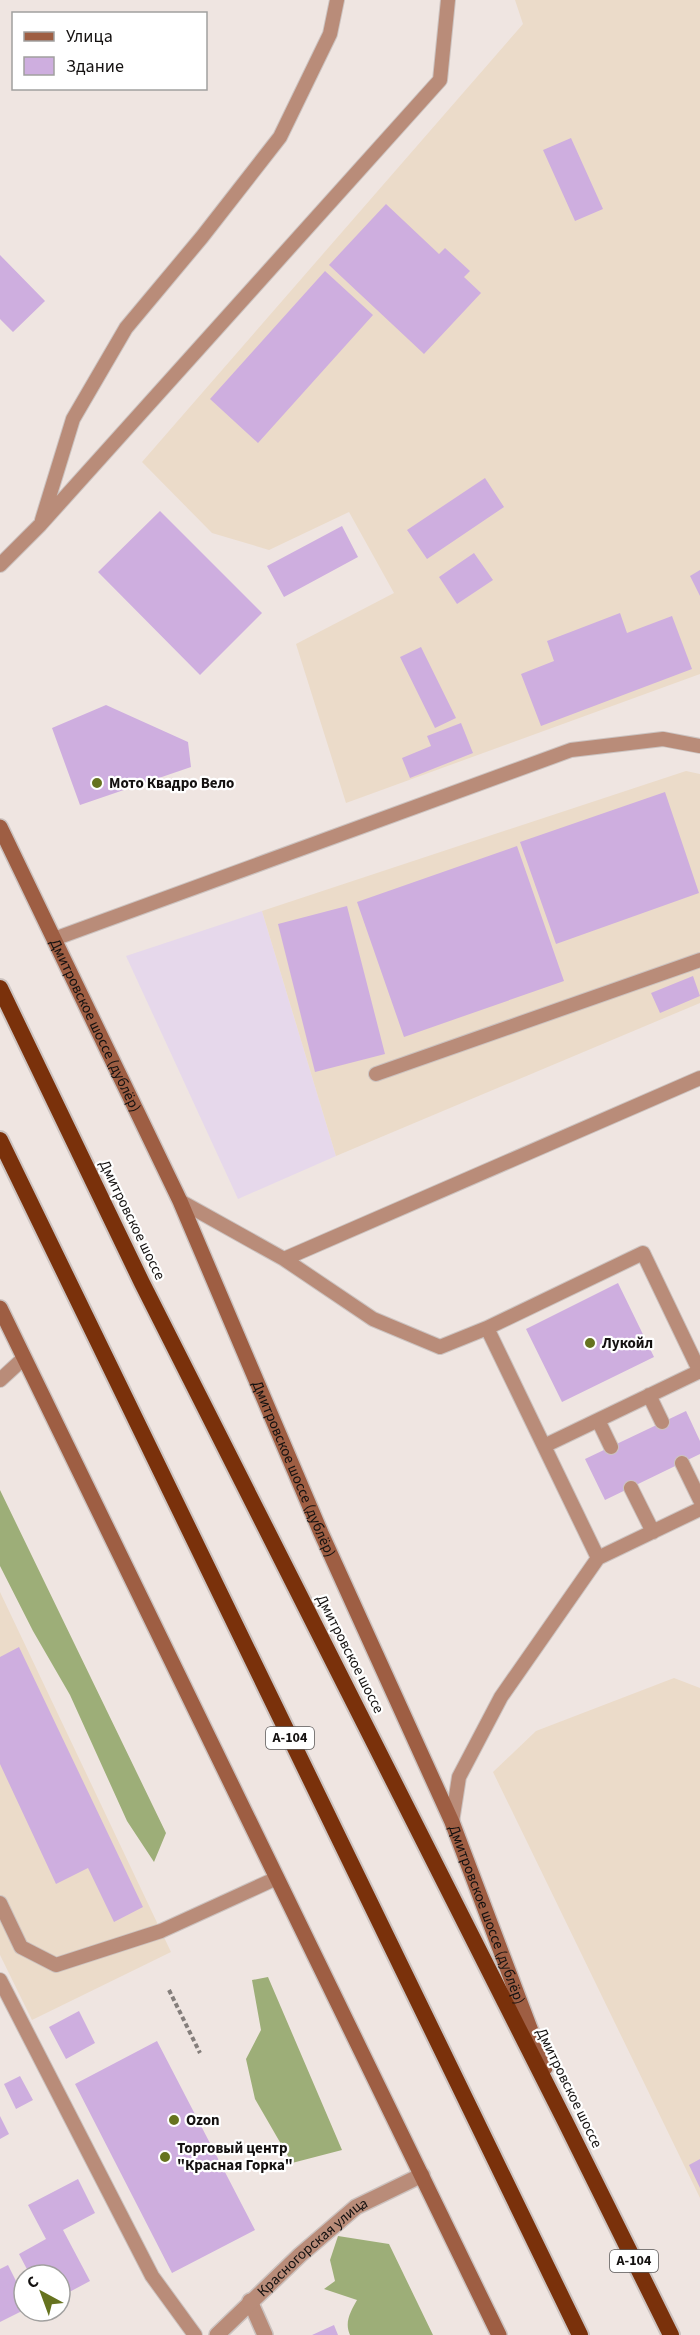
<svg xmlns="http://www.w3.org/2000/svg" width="700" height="2335" viewBox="0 0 700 2335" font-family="'Source Sans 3',sans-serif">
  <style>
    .commercial { fill: #e6d8eb }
    .industrial { fill: #ebdbc9 }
    .forest { fill: #9dae78 }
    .building { fill: #ceaedf }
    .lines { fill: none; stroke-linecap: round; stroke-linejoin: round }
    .service-casing { stroke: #ccc3c0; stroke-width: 16 }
    .minor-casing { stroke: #ccc3c0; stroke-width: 18 }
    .tertiary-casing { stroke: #ccc3c0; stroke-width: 18 }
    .secondary-casing { stroke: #ccc3c0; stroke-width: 18 }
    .trunk-casing { stroke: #ccc3c0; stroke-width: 20 }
    .path { stroke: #847e7b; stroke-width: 4; stroke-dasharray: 4.5 3; stroke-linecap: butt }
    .service { stroke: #b98c79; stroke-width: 14 }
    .minor { stroke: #b98c79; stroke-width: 15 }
    .tertiary { stroke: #b98c79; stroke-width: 15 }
    .secondary { stroke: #9e5e43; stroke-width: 15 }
    .trunk { stroke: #7a310b; stroke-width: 16 }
    .poi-dot { fill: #66731f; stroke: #fff; stroke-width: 2 }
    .labels { text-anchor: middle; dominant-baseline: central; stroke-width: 4.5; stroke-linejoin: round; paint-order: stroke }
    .shield { fill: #fff; stroke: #5a5858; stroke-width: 1.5 }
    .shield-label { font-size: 14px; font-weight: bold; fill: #141110 }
    .poi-label { font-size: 15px; font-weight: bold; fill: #141110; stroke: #fff; text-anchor: start }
    .street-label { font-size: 15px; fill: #141110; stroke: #fff }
  </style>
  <rect width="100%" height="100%" fill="#efe5e1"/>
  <!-- commercial -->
  <path class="commercial" d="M262 911 336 1156 238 1199 126 956Z"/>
  <!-- industrial -->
  <path class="industrial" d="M515 0H700V674L346 803 296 644 394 593 349 512 269 550 212 533 142 462 523 24Z
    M686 771 700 774V1003L336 1156 262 911Z
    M0 1592 171 1952 32 2020 0 1955Z
    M674 1678 700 1688V2198L493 1772 536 1731Z"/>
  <!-- forest -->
  <path class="forest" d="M0 1490 166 1833 154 1862 127 1821 70 1695 33 1631 0 1566Z
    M268 1977 342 2150 292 2163 255 2099 246 2059 261 2030 252 1980Z
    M338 2236 389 2244 433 2335H350C344 2322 351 2311 357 2300L324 2289 335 2281 330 2260Z"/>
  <!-- building -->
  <path class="building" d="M571 138 603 209 575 221 543 150Z
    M386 204 439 254 445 248 470 271 464 277 481 293 424 354 329 265Z
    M0 255 45 301 13 332 0 319Z
    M325 271 373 315 258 443 210 399Z
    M485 478 504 507 427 559 407 530Z
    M160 511 262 613 200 675 98 572Z
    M342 526 358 557 284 597 267 566Z
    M474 553 493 580 457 604 439 577Z
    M700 570V596L690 576Z
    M620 613 627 633 672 616 692 669 541 726 521 674 554 661 547 641Z
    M421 647 456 718 435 728 400 657Z
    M106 705 188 742 191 767 80 805 52 728Z
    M461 723 473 753 410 778 402 758 431 746 427 736Z
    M665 792 699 893 556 944 520 842Z
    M517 846 564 981 404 1037 357 902Z
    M347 906 385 1054 315 1072 278 924Z
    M693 976 700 996 660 1013 651 993Z
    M618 1283 654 1357 562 1402 526 1329Z
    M686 1411 700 1441V1454L605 1500 585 1459Z
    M19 1647 143 1907 114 1922 88 1868 56 1884 0 1764V1657Z
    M79 2011 95 2043 66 2059 49 2027Z
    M157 2041 255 2230 172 2273 75 2084Z
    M20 2076 33 2100 16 2109 4 2084Z
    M0 2116 9 2134 0 2139Z
    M700 2159V2188L689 2165Z
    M78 2179 95 2213 63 2230 90 2281 60 2297V2275H30L19 2254 46 2239 28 2205Z
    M8 2265 24 2297V2310L0 2322V2269Z
    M334 2325 338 2335H312Z"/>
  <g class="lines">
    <defs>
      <path id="service" d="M42 520 73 419 126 328 202 237 280 137 330 34 337 0
        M0 565 40 525 440 80 448 0
        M54 939 571 750 663 739 700 746
        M376 1074 700 960
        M180 1201 284 1259 373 1319 440 1347 487 1328 598 1558 501 1697 459 1777 452 1822
        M284 1259 700 1078
        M487 1328 643 1253 700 1372
        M0 1380 24 1358
        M649 1395 662 1422
        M598 1420 611 1447
        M544 1446 700 1371
        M682 1463 700 1500
        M631 1488 653 1532
        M598 1558 700 1509
        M0 1903 21 1947 56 1965 161 1931 277 1878
        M0 1980 152 2276 195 2335"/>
      <path id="minor" d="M250 2301 265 2335"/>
      <g id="tertiary">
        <path id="s1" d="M217 2335 300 2255 356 2207 422 2175"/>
      </g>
      <g id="secondary">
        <path id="s2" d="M0 827 180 1201 321 1533 452 1822 545 2068"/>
        <path d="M0 1308 499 2335"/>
      </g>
      <path id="trunk" d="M0 988 142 1283 565 2121 671 2335
        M0 1140 580 2335"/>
    </defs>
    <!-- service casing -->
    <use href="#service" class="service-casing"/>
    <!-- minor casing -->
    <use href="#minor" class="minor-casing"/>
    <!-- tertiary casing -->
    <use href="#tertiary" class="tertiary-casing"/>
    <!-- secondary casing -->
    <use href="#secondary" class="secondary-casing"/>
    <!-- trunk casing -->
    <use href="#trunk" class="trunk-casing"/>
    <!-- path -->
    <path class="path" d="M169 1990 200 2053"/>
    <!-- service -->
    <use href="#service" class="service"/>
    <!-- minor -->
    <use href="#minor" class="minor"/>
    <!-- tertiary -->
    <use href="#tertiary" class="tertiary"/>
    <!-- secondary -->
    <use href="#secondary" class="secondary"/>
    <!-- trunk -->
    <use href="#trunk" class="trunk"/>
  </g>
  <!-- markers -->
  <g class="poi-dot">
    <circle cx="97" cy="783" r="6"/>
    <circle cx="590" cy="1343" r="6"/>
    <circle cx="174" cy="2120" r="6"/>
    <circle cx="165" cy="2157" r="6"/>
  </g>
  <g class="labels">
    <!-- shield labels -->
    <g class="shield">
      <rect x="266" y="1727" width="48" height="22" rx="4.5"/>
      <rect x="610" y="2250" width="48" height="22" rx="4.5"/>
    </g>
    <g class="shield-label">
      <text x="290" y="1738">А-104</text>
      <text x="634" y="2261">А-104</text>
    </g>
    <!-- poi labels -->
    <g class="poi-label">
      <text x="109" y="783">Мото Квадро Вело</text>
      <text x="602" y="1343">Лукойл</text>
      <text x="186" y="2120">Ozon</text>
      <text x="177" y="2148">Торговый центр<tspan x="177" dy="17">"Красная Горка"</tspan></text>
    </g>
    <!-- street labels -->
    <g class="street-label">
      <text stroke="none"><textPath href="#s2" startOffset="220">Дмитровское шоссе (дублёр)</textPath></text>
      <text transform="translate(132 1220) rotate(64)">Дмитровское шоссе</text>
      <text stroke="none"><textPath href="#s2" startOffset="706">Дмитровское шоссе (дублёр)</textPath></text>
      <text transform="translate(350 1654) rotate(63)">Дмитровское шоссе</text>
      <text stroke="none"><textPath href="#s2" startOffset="1192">Дмитровское шоссе (дублёр)</textPath></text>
      <text transform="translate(569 2088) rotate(64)">Дмитровское шоссе</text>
      <text stroke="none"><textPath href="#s1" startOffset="130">Красногорская улица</textPath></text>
    </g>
  </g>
  <!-- legend -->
  <rect x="12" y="12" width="195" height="78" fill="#ffffff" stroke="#a1a09f" stroke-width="1.5"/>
  <rect x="24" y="32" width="30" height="9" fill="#9e5e43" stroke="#a1a09f" stroke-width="1.5"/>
  <text x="66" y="42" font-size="18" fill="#141110">Улица</text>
  <rect x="24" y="57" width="30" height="18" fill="#ceaedf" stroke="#a1a09f" stroke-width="1.5"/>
  <text x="66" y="72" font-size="18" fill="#141110">Здание</text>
  <!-- north arrow -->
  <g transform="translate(42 2293) rotate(319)"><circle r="28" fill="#ffffff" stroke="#a1a09f" stroke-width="1.5"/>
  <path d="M0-4.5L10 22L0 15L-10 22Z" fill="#66731f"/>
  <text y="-9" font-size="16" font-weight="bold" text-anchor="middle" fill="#141110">С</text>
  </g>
</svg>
